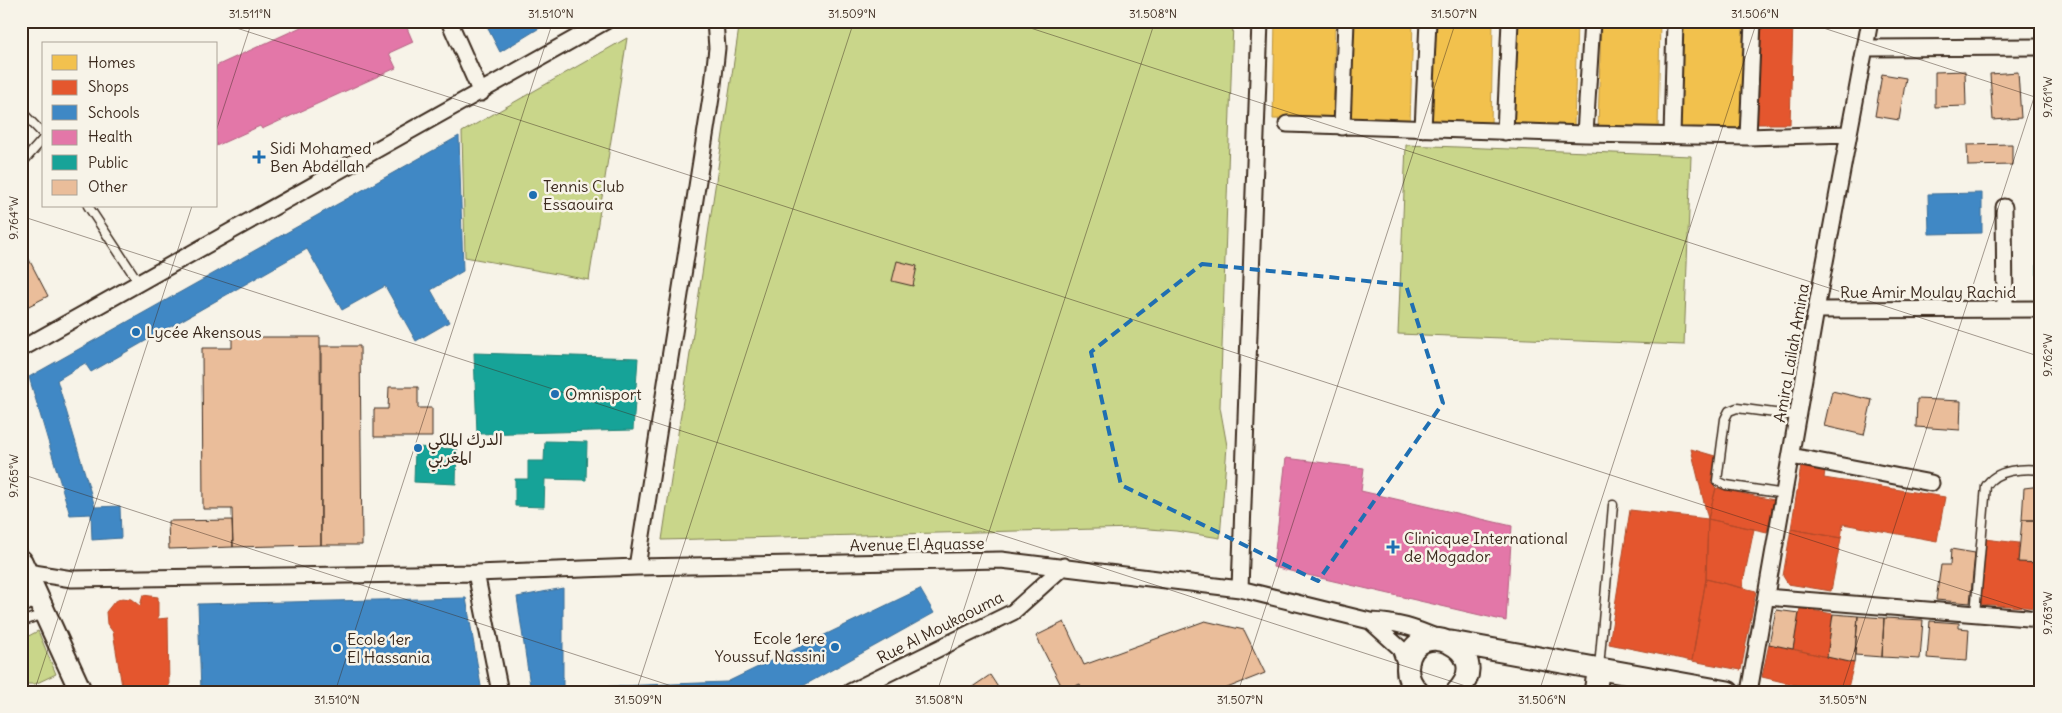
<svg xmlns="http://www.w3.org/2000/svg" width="2062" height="713" viewBox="0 0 2062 713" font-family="Delius,'Playpen Sans Arabic',sans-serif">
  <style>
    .green { fill: #c9d68a; stroke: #828054 }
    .homes { fill: #f2c14e; stroke: #bb9440 }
    .shops { fill: #e4572e; stroke: #b14a29 }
    .schools { fill: #3f88c5; stroke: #3e6c93 }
    .health { fill: #e377a8; stroke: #b1607f }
    .public { fill: #17a398; stroke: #227f73 }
    .building { fill: #eabd9a; stroke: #3b2a1e }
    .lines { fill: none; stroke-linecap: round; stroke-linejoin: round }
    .lane-casing { stroke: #3b2a1e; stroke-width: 11 }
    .street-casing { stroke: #3b2a1e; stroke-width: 19 }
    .secondary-casing { stroke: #3b2a1e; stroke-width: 25 }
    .lane { stroke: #f7f3e8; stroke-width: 8 }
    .street { stroke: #f7f3e8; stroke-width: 15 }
    .secondary { stroke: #f7f3e8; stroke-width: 21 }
    .marked { fill: none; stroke: #1f6fb2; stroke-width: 4; stroke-dasharray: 10 6; stroke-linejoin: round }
    .ticks { fill: none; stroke: #3b2a1e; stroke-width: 1; stroke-opacity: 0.45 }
    .poi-dot { fill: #1f6fb2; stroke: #f7f3e8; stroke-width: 2 }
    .labels { text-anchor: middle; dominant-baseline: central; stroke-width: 5; stroke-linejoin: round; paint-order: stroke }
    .poi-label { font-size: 16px; fill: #3b2a1e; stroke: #f7f3e8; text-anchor: start }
    .street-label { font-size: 16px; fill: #3b2a1e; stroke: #f7f3e8 }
    .neatline { fill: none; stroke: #3b2a1e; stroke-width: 2 }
    .ticks-label { font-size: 12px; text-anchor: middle; fill: #3b2a1e }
  </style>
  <rect width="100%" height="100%" fill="#f7f3e8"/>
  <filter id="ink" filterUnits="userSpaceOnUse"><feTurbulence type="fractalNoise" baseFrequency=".02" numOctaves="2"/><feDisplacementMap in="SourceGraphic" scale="10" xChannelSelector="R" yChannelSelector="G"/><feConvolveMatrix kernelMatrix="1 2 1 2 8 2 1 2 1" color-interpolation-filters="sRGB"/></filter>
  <g filter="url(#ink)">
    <!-- green -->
    <path class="green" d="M740 21H1233L1220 407 1227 446 1220 538 1176 531 1136 528 662 540Z
      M627 38 589 280 465 257 462 132Z
      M1406 145 1691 156 1684 345 1398 334Z
      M38 631 56 674 35 684H21V640Z"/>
    <!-- homes -->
    <path class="homes" d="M1275 21H1335L1333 120 1273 119Z
      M1353 21H1413L1410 123 1350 121Z
      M1434 21H1493L1491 125 1431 124Z
      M1517 21H1577L1574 129 1514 127Z
      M1601 21H1660L1658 131 1598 129Z
      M1683 21H1743L1740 129 1680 128Z"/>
    <!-- shops -->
    <path class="shops" d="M1756 21H1793L1790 124H1754Z
      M1691 449 1715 456 1711 483 1716 488 1708 519Z
      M1801 466 1825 470 1824 478 1945 497 1937 541 1843 524 1841 538 1791 529Z
      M1716 488 1774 500 1767 532 1708 519Z
      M1630 510 1708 519 1706 579 1692 661 1609 644Z
      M1708 519 1754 529 1742 588 1706 579Z
      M1791 529 1841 538 1831 591 1788 584 1783 576Z
      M1984 539 2019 543 2018 562 2041 563V608L1979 604Z
      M1706 579 1756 591 1741 670 1692 661Z
      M143 595 158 597V619L168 618 169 692H123L113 632 107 624 106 612 114 602 122 598 131 599 140 606Z
      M1800 608 1833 614 1827 657 1793 649Z
      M1769 644 1854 663 1847 692H1825L1762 677Z"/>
    <!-- schools -->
    <path class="schools" d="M484 21H551L500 52Z
      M459 136 463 271 431 290 449 322 416 341 385 286 342 310 307 249 91 372 85 363 57 380 95 507 120 506 121 538 92 540 91 514 70 515 29 377Z
      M1982 193V233L1929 234 1928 194Z
      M563 588V688L727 682 920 589 934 613 792 692H531L517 597Z
      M466 598 482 692H201L198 604Z"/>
    <!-- health -->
    <path class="health" d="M314 21H404L413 42 389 53 396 68 262 129 260 126 216 146V66Z
      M1286 458 1364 468 1361 491 1512 526 1506 621 1273 567Z"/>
    <!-- public -->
    <path class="public" d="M2037 252H2041V281H2037Z
      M474 353 638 358 633 430 477 434Z
      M545 441 587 442 586 480 545 479 544 507 515 506V479H528V461H544Z
      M415 447 457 449 456 484 414 482Z"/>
    <!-- building -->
    <path class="building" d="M1965 71 1966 106 1935 107V72Z
      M2018 72 2021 118 1993 120 1990 74Z
      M1882 74 1906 78 1899 120 1875 116Z
      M2012 144V165L1968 166 1967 145Z
      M21 244 48 296 21 310Z
      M897 261 917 266 913 286 892 281Z
      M232 337H320L321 545 233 547 232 509H203L202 348H232Z
      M321 346H360L362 545H321Z
      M389 387H418V408H432V437H374V409H388Z
      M1832 391 1872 400 1864 435 1824 426Z
      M1917 399 1961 401 1960 430 1916 427Z
      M2041 486V520H2022L2024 488Z
      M232 520 233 547 169 549 168 521Z
      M2022 520H2041V563L2018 562Z
      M1951 549 1975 553 1970 603 1936 600 1941 565H1950Z
      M1776 610 1799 613 1793 649 1769 644Z
      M1833 614 1858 616 1854 663 1827 657Z
      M1858 616 1884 618 1882 657 1855 655Z
      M1884 618 1923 620 1920 659 1882 657Z
      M1205 621 1244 630 1265 673 1217 692H1082L1080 684 1064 691 1036 636 1064 622 1084 665Z
      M1930 621 1959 623V628L1969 629 1967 661 1927 658Z
      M2041 643V692H2036Z
      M990 675 1001 692H965Z"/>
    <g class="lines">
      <defs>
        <path id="lane" d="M21 111 44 135
          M21 164 44 138
          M88 206 139 283
          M1785 494 1726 485 1717 481 1725 419 1729 411 1737 408 1798 416
          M21 609 38 601
          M1975 614 1986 486C1996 469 2024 468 2041 470
          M21 622 43 614
          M1599 668 1613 505"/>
        <path id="street" d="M449 21 481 93
          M1865 48 2041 47
          M1287 124 1585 134 1748 137 1849 134
          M1342 127 1346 21
          M1423 129 1428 21
          M1505 132 1510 21
          M1585 134 1592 21
          M1672 136 1675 21
          M1748 137 1753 21
          M2004 207 2005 309
          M1816 310 2041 309
          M21 349 606 21
          M1791 456 1931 483
          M637 567 713 85 717 48 715 21
          M27 572 72 579 476 573 637 567 1001 560 1240 589 1370 621C1397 622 1415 628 1440 639
          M476 573 500 692
          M1240 589 1260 21
          M1766 597 2041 619
          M1370 621 1400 648 1407 668
          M850 692 1013 612 1064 566
          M1749 692 1816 310 1870 21"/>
        <path id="secondary" d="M21 561 81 692
          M1451 642 1728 692
          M1418 692C1410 684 1406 675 1408 663 1416 614 1497 650 1457 692
          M1595 692 1599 668"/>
      </defs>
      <!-- lane casing -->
      <use href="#lane" class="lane-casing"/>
      <!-- street casing -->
      <use href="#street" class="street-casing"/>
      <!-- secondary casing -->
      <use href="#secondary" class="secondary-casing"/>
      <!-- lane -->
      <use href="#lane" class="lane"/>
      <!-- street -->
      <use href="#street" class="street"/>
      <!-- secondary -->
      <use href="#secondary" class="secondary"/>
    </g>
  </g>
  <!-- marked area -->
  <path class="marked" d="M1202 264 1406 285 1443 403 1318 581 1121 485 1091 352Z"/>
  <!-- ticks -->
  <path class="ticks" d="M215 21 2041 615M1009 21 2041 357M1802 21 2041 99M216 131 252 21M21 216 1484 692M21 474 690 692M34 692 192 206M335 692 553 21M636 692 854 21M937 692 1155 21M1238 692 1456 21M1539 692 1757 21M1841 692 2041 76"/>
  <!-- markers -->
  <g class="poi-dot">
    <path d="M256.5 149.5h5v5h5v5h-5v5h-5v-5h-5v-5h5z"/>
    <circle cx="533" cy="195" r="5"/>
    <circle cx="136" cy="332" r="5"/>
    <circle cx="555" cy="394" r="5"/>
    <circle cx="418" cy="448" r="5"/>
    <path d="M1390.5 539.5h5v5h5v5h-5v5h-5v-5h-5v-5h5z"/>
    <circle cx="835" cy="647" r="5"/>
    <circle cx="337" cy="648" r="5"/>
  </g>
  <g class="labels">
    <!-- poi labels -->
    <g class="poi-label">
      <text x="270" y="148">Sidi Mohamed<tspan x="270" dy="18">Ben Abdellah</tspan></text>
      <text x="543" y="186">Tennis Club<tspan x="543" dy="18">Essaouira</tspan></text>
      <text x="146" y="332">Lycée Akensous</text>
      <text x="565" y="394">Omnisport</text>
      <text x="428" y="439">الدرك الملكي<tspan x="428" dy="18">المغربي</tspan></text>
      <text x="1404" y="538">Clinicque International<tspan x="1404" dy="18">de Mogador</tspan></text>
      <text x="825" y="638" text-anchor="end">Ecole 1ere<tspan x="825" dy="18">Youssuf Nassini</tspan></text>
      <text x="347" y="639">Ecole 1er<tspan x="347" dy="18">El Hassania</tspan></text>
    </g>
    <!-- street labels -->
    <g class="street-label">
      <text x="1928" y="292">Rue Amir Moulay Rachid</text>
      <text transform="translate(1791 353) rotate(-80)">Amira Lailah Amina</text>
      <text transform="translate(917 544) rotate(-1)">Avenue El Aquasse</text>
      <text transform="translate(940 627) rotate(-27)">Rue Al Moukaouma</text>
    </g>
  </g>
  <!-- margin -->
  <rect width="2062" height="713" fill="none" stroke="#f7f3e8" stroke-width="55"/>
  <!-- legend -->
  <rect x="42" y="42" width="175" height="165" fill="#f7f3e8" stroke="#aca397"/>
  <rect x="52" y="55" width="25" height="15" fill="#f2c14e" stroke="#aca397"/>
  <text x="88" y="68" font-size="15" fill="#3b2a1e">Homes</text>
  <rect x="52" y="80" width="25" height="15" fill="#e4572e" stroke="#aca397"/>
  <text x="88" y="92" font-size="15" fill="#3b2a1e">Shops</text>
  <rect x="52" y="105" width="25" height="15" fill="#3f88c5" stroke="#aca397"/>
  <text x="88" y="118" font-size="15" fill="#3b2a1e">Schools</text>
  <rect x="52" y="130" width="25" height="15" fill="#e377a8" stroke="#aca397"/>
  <text x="88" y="142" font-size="15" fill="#3b2a1e">Health</text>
  <rect x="52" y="155" width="25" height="15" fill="#17a398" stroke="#aca397"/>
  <text x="88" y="168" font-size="15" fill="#3b2a1e">Public</text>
  <rect x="52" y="180" width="25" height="15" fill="#eabd9a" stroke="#aca397"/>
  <text x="88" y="192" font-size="15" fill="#3b2a1e">Other</text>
  <rect x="28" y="28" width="2006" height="658" class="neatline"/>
  <g class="ticks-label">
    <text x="250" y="18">31.511°N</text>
    <text x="551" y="18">31.510°N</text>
    <text x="852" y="18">31.509°N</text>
    <text x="1153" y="18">31.508°N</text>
    <text x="1454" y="18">31.507°N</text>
    <text x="1755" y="18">31.506°N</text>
    <text transform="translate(2048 97) rotate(-90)" y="4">9.761°W</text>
    <text transform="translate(14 218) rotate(-90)" y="4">9.764°W</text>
    <text transform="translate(2048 355) rotate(-90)" y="4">9.762°W</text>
    <text transform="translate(14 476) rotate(-90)" y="4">9.765°W</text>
    <text transform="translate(2048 613) rotate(-90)" y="4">9.763°W</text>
    <text x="337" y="704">31.510°N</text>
    <text x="638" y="704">31.509°N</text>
    <text x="939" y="704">31.508°N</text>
    <text x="1240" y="704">31.507°N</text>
    <text x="1542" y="704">31.506°N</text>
    <text x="1843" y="704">31.505°N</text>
  </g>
</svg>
